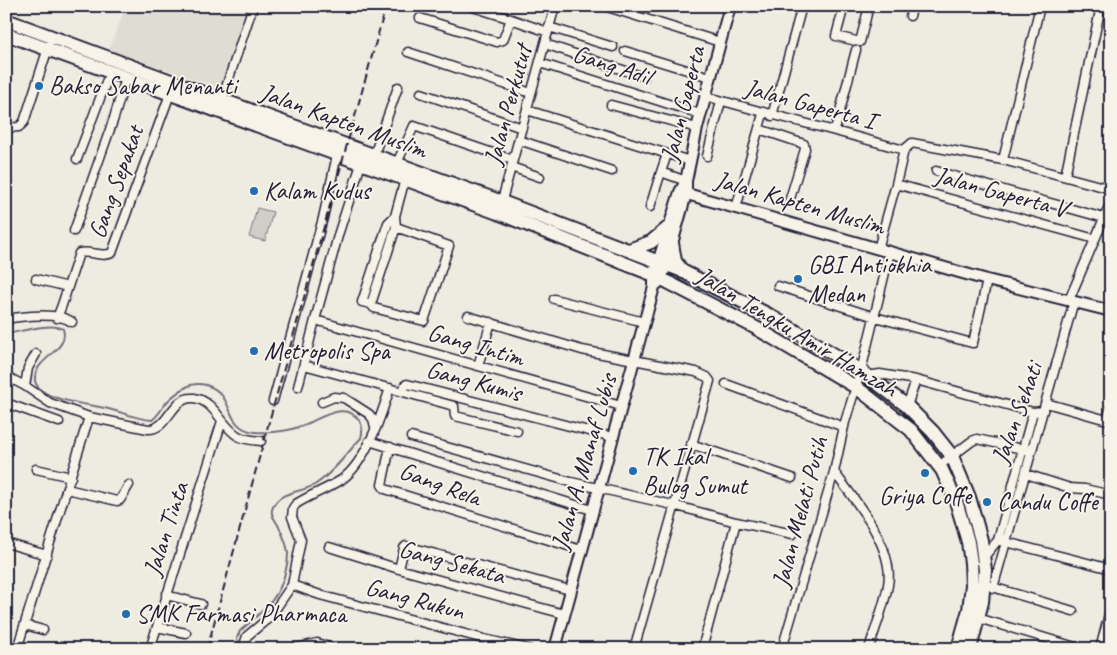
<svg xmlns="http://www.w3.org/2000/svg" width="1117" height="655" viewBox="0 0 1117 655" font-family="Caveat,sans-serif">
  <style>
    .built { fill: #dfdcd4 }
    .green { fill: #d1cdc9; stroke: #7a7882 }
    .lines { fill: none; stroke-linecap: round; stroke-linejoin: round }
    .stream { stroke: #716f7b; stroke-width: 2 }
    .minor-casing { stroke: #22223b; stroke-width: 11 }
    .tertiary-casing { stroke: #22223b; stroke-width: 14 }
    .primary-casing { stroke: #22223b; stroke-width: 16 }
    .minor { stroke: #f7f3e8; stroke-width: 8 }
    .tertiary { stroke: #f7f3e8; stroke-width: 10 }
    .primary { stroke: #f7f3e8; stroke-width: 12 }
    .rail { stroke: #22223b; stroke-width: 2; stroke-dasharray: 8 4; stroke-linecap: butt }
    .poi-dot { fill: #1f6fb2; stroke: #f7f3e8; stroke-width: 2 }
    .labels { text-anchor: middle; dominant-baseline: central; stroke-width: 4; stroke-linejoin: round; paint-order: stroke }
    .street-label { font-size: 25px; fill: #22223b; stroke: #f7f3e8 }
    .poi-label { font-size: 25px; fill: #22223b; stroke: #f7f3e8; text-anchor: start }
  </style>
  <rect width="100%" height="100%" fill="#eeebe1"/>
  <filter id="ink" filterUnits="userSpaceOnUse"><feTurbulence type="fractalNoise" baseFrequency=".02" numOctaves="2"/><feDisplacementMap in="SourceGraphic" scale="10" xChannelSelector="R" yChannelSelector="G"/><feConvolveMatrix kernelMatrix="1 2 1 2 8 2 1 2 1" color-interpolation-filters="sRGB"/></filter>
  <g filter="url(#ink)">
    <!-- built -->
    <path class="built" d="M126 6H249L220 88 109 50Z"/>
    <!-- green -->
    <path class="green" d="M257 208 273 212 265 241 249 237Z"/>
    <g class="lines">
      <!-- stream -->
      <path class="stream" d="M6 334C20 332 51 322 63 329 70 350 36 358 35 377 32 400 88 404 104 408 120 411 135 419 152 420 159 415 161 409 166 403 171 397 183 388 191 385 195 384 202 384 206 385 232 393 226 417 241 427 252 435 270 432 282 431 292 430 302 426 311 422 326 415 346 403 359 420 363 426 363 431 361 438 347 453 333 473 316 484 303 493 280 490 273 507 269 515 276 520 279 527 283 535 287 543 288 553 288 567 282 588 273 599 264 611 251 621 240 631L237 638 238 642 242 649"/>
      <defs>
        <path id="minor" d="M470 6 511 19
          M604 6 720 42
          M844 6 836 36 860 42 869 6
          M910 16 913 6
          M420 18 497 42 503 40 511 19 548 32
          M549 27 613 47
          M545 44 644 77
          M625 51 710 77
          M408 52 531 93
          M540 63 700 114
          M421 93 522 128
          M705 96C771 115 838 131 904 150
          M221 102 253 6
          M611 105 697 128
          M527 110 690 161
          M772 116 802 6
          M6 128 19 127 24 122 49 45
          M759 129 804 144 805 149 789 202
          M835 130 856 50
          M519 140 612 171
          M667 154 661 172 686 181
          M374 155 398 87
          M707 156 721 101
          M77 159 110 72
          M1003 160 1040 6
          M397 163 414 126 513 160
          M361 164 339 232 315 320 621 406
          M511 167 540 177
          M936 171 1104 218
          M1065 176 1101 6
          M896 184 1095 239
          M501 204 555 6
          M650 207 661 172
          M736 208 763 114
          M395 216 388 223 362 302 371 304 374 308 424 321 449 246 396 227
          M74 231 114 118 126 78
          M878 249 896 184 904 150 912 143 1003 160 1111 189
          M36 279 68 287
          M778 286 875 317 972 343H973L987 280
          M554 299 644 322
          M1069 300 1111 202
          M371 304 396 227 395 216 405 179
          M468 316 582 350 696 372 707 377 710 381 634 649
          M57 318 62 305 79 253C90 250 102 258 112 253L170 94
          M6 319C23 316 58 312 72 322
          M304 365 403 392 405 385 407 384 612 437
          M478 366 491 322
          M6 376 25 386 28 368 36 354
          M867 376 880 374 916 380 1033 412 1043 411
          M726 384 844 427
          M25 386 50 403 89 417 148 429C169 430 171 396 194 398 215 401 221 426 238 436 245 440 253 440 261 441
          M298 387 315 320
          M403 392 454 406 455 416 517 431
          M273 401 323 218 337 155
          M322 402 334 397 344 398 369 414 373 419 375 427
          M6 403 59 422
          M1046 403 1107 420 1111 407
          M907 406 916 380
          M411 437 571 482 673 505 736 522 793 534
          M369 441 592 510
          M691 444 792 478
          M390 447 382 485 385 489 581 550
          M939 466 972 441 977 439 1027 450
          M36 469 71 477
          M834 472C855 500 895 547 888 585 884 607 875 628 869 649
          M1026 474 1070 488 1085 489 1111 495
          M67 489 117 501 120 500 129 485
          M998 540 1033 412
          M6 543 47 555
          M329 547 399 569 564 614
          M984 557 998 540 1111 569
          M399 569 404 548 406 546 570 590
          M292 585 320 595 484 639 528 649
          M989 586 1073 611
          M993 588 1074 301
          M166 595 201 604
          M978 618 1082 649
          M25 625 43 630
          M157 627 186 633
          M17 649 89 417
          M150 649 222 421
          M249 649 244 645 247 636 270 617 292 585 301 540 292 517 293 508 296 504C310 495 327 489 341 480 366 463 381 416 390 388
          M293 649 317 643 333 649
          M702 649 736 522
          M782 649 834 472 845 422 862 367 890 252
          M1100 649 1111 607"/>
        <path id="tertiary" d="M680 192 987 280 1111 311
          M657 284 661 279 666 265 686 194V181L697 128 730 6
          M555 649 654 287V275L680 192 685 183"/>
        <path id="primary" d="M6 20 222 100 502 202 680 270 769 315 861 371 907 406 933 432 952 456 969 497 981 540 985 570 982 602 970 649
          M6 34 498 213 654 275 756 328 856 387 911 430 942 470 956 501 968 542 971 563 972 585 969 610 958 649
          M672 243 675 261 683 272
          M629 250 651 242 668 228"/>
      </defs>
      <!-- minor casing -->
      <use href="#minor" class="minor-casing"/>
      <!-- tertiary casing -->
      <use href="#tertiary" class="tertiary-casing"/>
      <!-- primary casing -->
      <use href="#primary" class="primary-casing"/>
      <!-- minor -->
      <use href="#minor" class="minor"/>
      <!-- tertiary -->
      <use href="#tertiary" class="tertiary"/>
      <!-- primary -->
      <use href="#primary" class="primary"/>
      <!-- rail -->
      <path class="rail" d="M207 649 269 422 386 6"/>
    </g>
  </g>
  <!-- markers -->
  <g class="poi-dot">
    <circle cx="39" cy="86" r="5"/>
    <circle cx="254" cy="191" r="5"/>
    <circle cx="798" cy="279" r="5"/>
    <circle cx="254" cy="351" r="5"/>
    <circle cx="633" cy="471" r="5"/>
    <circle cx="925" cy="473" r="5"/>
    <circle cx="987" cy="502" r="5"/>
    <circle cx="126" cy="614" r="5"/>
  </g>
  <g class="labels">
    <!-- street labels -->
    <g class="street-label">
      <text transform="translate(612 65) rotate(18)">Gang Adil</text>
      <text transform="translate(683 104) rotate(-76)">Jalan Gaperta</text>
      <text transform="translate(810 104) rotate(15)">Jalan Gaperta I</text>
      <text transform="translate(508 105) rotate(-75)">Jalan Perkutut</text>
      <text transform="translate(344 121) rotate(20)">Jalan Kapten Muslim</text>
      <text transform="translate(116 182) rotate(-70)">Gang Sepakat</text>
      <text transform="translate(1001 192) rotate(15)">Jalan Gaperta V</text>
      <text transform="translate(800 203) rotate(16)">Jalan Kapten Muslim</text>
      <text transform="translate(797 332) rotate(31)">Jalan Tengku Amir Hamzah</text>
      <text transform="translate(476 345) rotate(16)">Gang Intim</text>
      <text transform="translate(474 381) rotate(15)">Gang Kumis</text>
      <text transform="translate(1017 413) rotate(-70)">Jalan Sehati</text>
      <text transform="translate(584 462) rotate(-74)">Jalan A. Manaf Lubis</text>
      <text transform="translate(440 484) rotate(20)">Gang Rela</text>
      <text transform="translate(800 512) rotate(-75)">Jalan Melati Putih</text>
      <text transform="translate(166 529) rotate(-72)">Jalan Tinta</text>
      <text transform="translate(452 562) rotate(15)">Gang Sekata</text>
      <text transform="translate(415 599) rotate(15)">Gang Rukun</text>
    </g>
    <!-- poi labels -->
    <g class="poi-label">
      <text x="49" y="86">Bakso Sabar Menanti</text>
      <text x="264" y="191">Kalam Kudus</text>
      <text x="808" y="265">GBI Antiokhia<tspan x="808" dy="29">Medan</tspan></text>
      <text x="264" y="351">Metropolis Spa</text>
      <text x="643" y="457">TK Ikal<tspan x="643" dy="29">Bulog Sumut</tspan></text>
      <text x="925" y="496" text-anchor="middle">Griya Coffe</text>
      <text x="997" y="502">Candu Coffe</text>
      <text x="136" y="614">SMK Farmasi Pharmaca</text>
    </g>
  </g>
  <!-- margin -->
  <rect width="1117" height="655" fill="none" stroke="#f7f3e8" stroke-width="25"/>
  <rect x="12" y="12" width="1092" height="630" fill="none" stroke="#22223b" stroke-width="2" filter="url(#ink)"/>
</svg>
